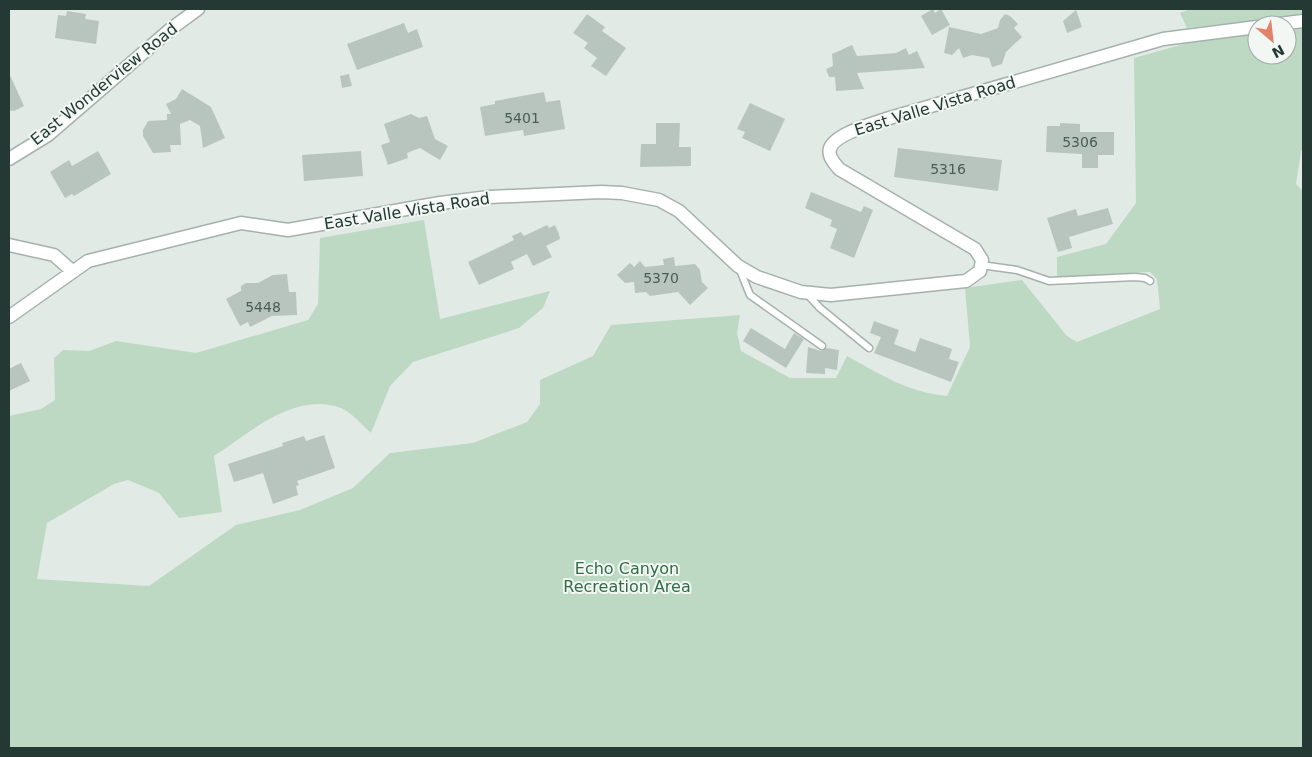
<svg xmlns="http://www.w3.org/2000/svg" width="1312" height="757" viewBox="0 0 1312 757" font-family="'DejaVu Sans',sans-serif">
  <style>
    .green { fill: #bdd9c4 }
    .building { fill: #b8c5bf }
    .lines { fill: none; stroke-linecap: round; stroke-linejoin: round }
    .lane-casing { stroke: #a5b1ad; stroke-width: 9 }
    .street-casing { stroke: #a5b1ad; stroke-width: 15 }
    .lane { stroke: #fff; stroke-width: 6 }
    .street { stroke: #fff; stroke-width: 12 }
    .labels { text-anchor: middle; dominant-baseline: central; stroke-width: 4; stroke-linejoin: round; paint-order: stroke }
    .number-label { font-size: 14px; fill: #495c56 }
    .street-label { font-size: 16px; fill: #243933; stroke: #f2f7f4 }
    .park-label { font-size: 16px; fill: #336b47; stroke: #f2f7f4 }
  </style>
  <rect width="100%" height="100%" fill="#e2eae6"/>
  <!-- green -->
  <path class="green" d="M1191 9H1303V15L1187 28 1180 13Z
    M1303 25V150L1301 151 1296 184 1303 191V748H9V416L41 409 55 400 54 358 63 350 89 351 116 341 196 353 308 320 318 304 320 238 424 220 440 319 550 291 543 308 519 328 413 362 390 386 371 433C362 425 351 412 341 408 295 391 249 433 214 456L222 512 179 518 159 493 128 480 114 484 47 523 37 579 149 586 236 525 300 510 353 488 390 453 473 443 527 422 540 404V380L593 356 611 325 740 315 737 333 741 351 790 378H836L847 356C882 375 907 392 947 396L970 347 965 288 1022 280 1067 336 1077 342 1160 309 1157 279 1150 272 1057 277V257L1106 244 1136 203 1134 58 1191 42 1257 31V55H1287V27Z"/>
  <!-- building -->
  <path class="building" d="M933 9 935 13 941 9 950 25 932 35 921 16Z
    M1076 10 1082 27 1067 33 1063 21Z
    M67 11 86 14 85 19 99 21 96 44 55 38 58 15 66 16Z
    M587 14 605 27 602 31 626 48 606 76 591 66 597 58 584 48 588 43 573 33Z
    M1005 14 1010 16 1018 24 1014 28 1022 37 1006 52 1002 64 992 67 989 58 972 55 963 58 959 48 952 55 944 53 949 27 981 34 998 28 1000 20Z
    M404 23 408 33 417 29 423 47 357 70 347 44Z
    M852 45 857 56 896 53 906 48 909 55 917 51 925 68 857 73 864 89 836 91 835 77H829L826 69 833 66 832 54Z
    M9 73 24 106 14 111 9 110Z
    M349 74 352 86 342 88 340 76Z
    M182 89 211 107 225 138 203 148 200 126 190 120 180 124 181 145H170L171 152 153 153 143 136V130L148 121 167 120V114H171L166 104 176 99Z
    M544 92 546 102 560 100 565 129 524 136 523 130 485 136 480 107 495 104V101Z
    M750 103 785 119 770 151 742 138 745 132 737 129Z
    M411 114 419 118 427 116 435 139 448 146 440 160 420 148 407 153 408 158 388 165 381 145 390 142 384 124Z
    M656 123H680L679 147H691V166L640 167 641 144H656Z
    M1060 123 1080 124V132H1114V155H1098V168H1082V154L1046 152 1047 126H1060Z
    M898 148 1002 160 998 191 894 177Z
    M98 151 111 174 74 196 72 194 65 198 50 172 69 160 72 166Z
    M361 151 363 176 304 181 302 155Z
    M811 192 861 212 864 206 873 210 854 258 830 248 837 229 830 226 832 220 805 208Z
    M1108 208 1113 224 1069 237 1072 248 1058 252 1047 218 1076 209 1078 216Z
    M547 225 549 228 555 225 559 234 560 239 546 246 552 257 533 266 527 254 511 262 514 269 479 285 468 262 514 240 512 236 521 232 524 236Z
    M674 257 675 266 695 264 700 270 702 282 708 288 690 305 678 292 650 296 646 292 635 293 634 282 625 283 617 275 630 263 634 267 640 261 645 267 664 265 663 259Z
    M287 274 289 292H296L297 315 272 316 250 327 248 322 240 326 226 299 241 291V286L246 283H258L273 275Z
    M874 321 899 330 894 344 915 352 920 338 952 349 949 359 959 362 951 382 874 353 881 337 870 333Z
    M751 328 785 349 794 333 804 339 786 368 743 341Z
    M808 347 821 351 826 348 839 350 837 370 825 368V374L806 373Z
    M21 363 30 381 9 391V369Z
    M324 435 335 468 297 481 299 485 296 486 298 495 273 504 263 473 234 482 228 464 283 446 282 443 304 436 306 441Z"/>
  <g class="lines">
    <defs>
      <path id="lane" d="M981 265 1017 270 1049 281 1135 277 1145 278 1150 281
        M740 270 750 295 822 346
        M807 294 820 308 869 348"/>
      <path id="street" d="M1270 25 1303 21
        M9 159 48 135 172 28 198 9
        M9 245 54 255 72 271
        M9 317 88 261 241 223 288 230 440 203 489 197 601 192 622 193 659 200 679 211 738 266 757 277 801 292 831 295 966 281 980 271 982 260 975 249 839 169C836 165 831 160 830 155 824 136 873 124 886 119L1163 39 1257 27"/>
    </defs>
    <!-- lane casing -->
    <use href="#lane" class="lane-casing"/>
    <!-- street casing -->
    <use href="#street" class="street-casing"/>
    <!-- lane -->
    <use href="#lane" class="lane"/>
    <!-- street -->
    <use href="#street" class="street"/>
  </g>
  <g class="labels">
    <!-- number labels -->
    <g class="number-label">
      <text x="522" y="118">5401</text>
      <text x="1080" y="142">5306</text>
      <text x="948" y="169">5316</text>
      <text x="661" y="278">5370</text>
      <text x="263" y="307">5448</text>
    </g>
    <!-- street labels -->
    <g class="street-label">
      <text transform="translate(104 84) rotate(-39)">East Wonderview Road</text>
      <text transform="translate(935 106) rotate(-17)">East Valle Vista Road</text>
      <text transform="translate(407 211) rotate(-9)">East Valle Vista Road</text>
    </g>
    <!-- park labels -->
    <g class="park-label">
      <text x="627" y="568">Echo Canyon<tspan x="627" dy="18">Recreation Area</tspan></text>
    </g>
  </g>
  <!-- border -->
  <rect width="1312" height="757" fill="none" stroke="#243933" stroke-width="20"/>
  <!-- north arrow -->
  <g transform="translate(1272 40) rotate(152)"><circle r="24" fill="#f2f7f4" stroke="#a0aba7"/>
  <path d="M0-4L9 19L0 12L-9 19Z" fill="#e18269"/>
  <text y="-8" font-size="14" font-weight="bold" text-anchor="middle" fill="#243933">N</text>
  </g>
</svg>
